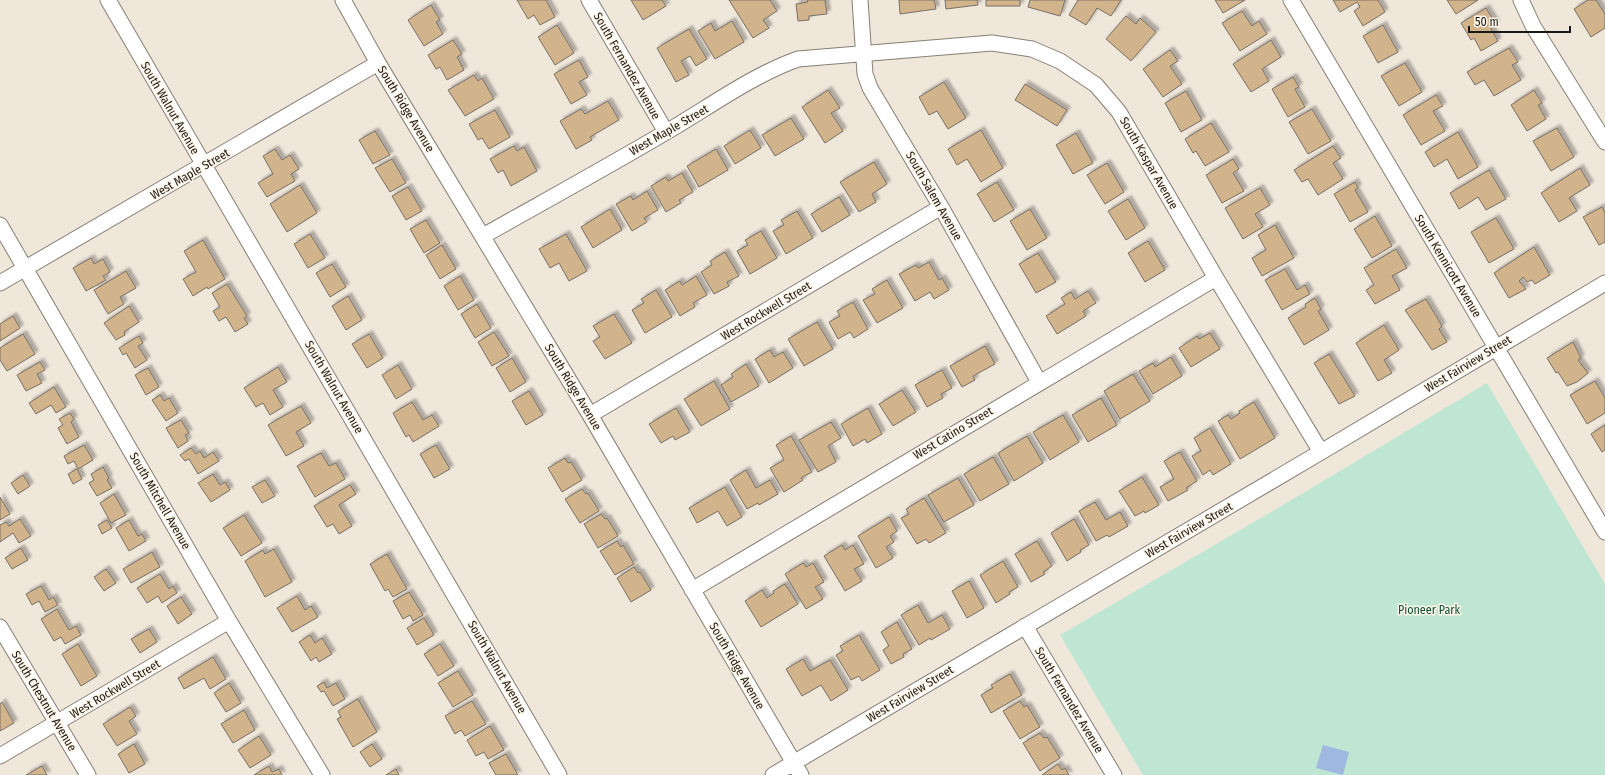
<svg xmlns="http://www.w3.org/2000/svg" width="1605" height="775" viewBox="0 0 1605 775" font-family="'Fira Sans Condensed',sans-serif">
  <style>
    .green { fill: #bfe6d3 }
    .water { fill: #9eb8df }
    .building { fill: #d2b48c; stroke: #776f65; filter: url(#shadow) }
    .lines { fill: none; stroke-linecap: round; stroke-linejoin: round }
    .minor-casing { stroke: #877f74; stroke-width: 17 }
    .minor { stroke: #fff; stroke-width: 15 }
    .labels { text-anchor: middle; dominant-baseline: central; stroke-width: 3; stroke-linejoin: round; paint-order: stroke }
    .street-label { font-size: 12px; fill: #1b1814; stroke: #fdf5e8 }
    .park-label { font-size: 12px; fill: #13523a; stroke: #fdf5e8 }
  </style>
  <defs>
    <filter id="shadow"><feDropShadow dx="3.5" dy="-3.5" stdDeviation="1" flood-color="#0004"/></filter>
  </defs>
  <rect width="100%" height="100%" fill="#f0e7db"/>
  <!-- green -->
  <path class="green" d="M1487 383 1605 584V775H1143L1060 635 1278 508Z"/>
  <!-- water -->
  <path class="water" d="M1323 745 1349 752 1343 775 1316 768Z"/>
  <!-- building -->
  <path class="building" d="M517 0H546L555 17 540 25 534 15 528 19Z
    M631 0H662L666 6 643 20Z
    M729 0H770L777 11 763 20 769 28 753 38Z
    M807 0H825L827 14 809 16V20L798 21 796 4 808 2Z
    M899 0H934L936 9 900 14Z
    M945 0H977L978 5 946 9Z
    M986 0H1020V6H986Z
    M1030 0H1065L1060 16 1028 7Z
    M1078 0H1121L1111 16 1097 8 1086 25 1069 15Z
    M1215 0H1245L1223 13Z
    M1333 0H1378L1385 12 1363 26 1354 11 1360 7 1357 2 1340 12Z
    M1447 0H1478L1456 14Z
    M1588 0H1596L1605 14V28L1591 37 1574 9Z
    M431 5 440 20 436 22 443 34 424 46 408 20Z
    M1486 8 1496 24 1490 27 1498 41 1481 51 1474 38 1471 40 1461 23Z
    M1242 11 1252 26 1259 21 1267 34 1240 51 1222 23Z
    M1126 16 1136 24 1140 18 1156 32 1131 61 1106 39Z
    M732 21 744 42 715 59 698 31 711 23 715 31Z
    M557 25 574 53 555 65 538 37Z
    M1383 25 1398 52 1378 63 1363 36Z
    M689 29 707 59 696 66 690 56 681 61 689 75 676 82 657 48Z
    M453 40 462 54 457 57 464 70 447 80 440 67 436 69 428 55Z
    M1271 40 1281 57 1262 69 1269 81 1251 92 1233 64Z
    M1509 48 1518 62 1512 65 1521 80 1494 96 1484 80 1475 85 1467 72Z
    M1170 50 1178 61 1170 66 1182 84 1163 97 1143 69Z
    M579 60 588 77 579 82 587 95 571 104 554 74Z
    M1405 63 1422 92 1399 106 1381 76Z
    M474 75 478 81 482 78 494 99 465 116 448 90Z
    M1293 77 1299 87 1295 89 1305 107 1288 117 1272 89Z
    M944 82 966 118 948 129 937 111 929 115 919 97Z
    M1025 84 1067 110 1057 126 1015 100Z
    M828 90 840 108 831 113 843 131 825 143 802 107Z
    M1534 90 1542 103 1538 105 1546 119 1527 131 1511 105Z
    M1186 91 1202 120 1181 132 1165 103Z
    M1436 95 1443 106 1433 111 1445 131 1421 145 1403 115Z
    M608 101 619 120 590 137 592 140 576 149 560 121 581 109 585 114Z
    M1312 109 1331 141 1308 154 1289 122Z
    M495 110 510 137 489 149 482 138 478 140 469 124Z
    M791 118 804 139 775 156 762 135Z
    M1211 123 1229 152 1205 166 1196 151 1193 153 1185 139Z
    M1557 128 1574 157 1551 171 1533 141Z
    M750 130 761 148 735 164 724 146Z
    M981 130 1003 168 981 182 967 159 957 165 948 149Z
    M375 131 390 155 373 164 359 140Z
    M1458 132 1478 167 1458 179 1447 159 1434 167 1425 152Z
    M1076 133 1093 163 1073 174 1056 145Z
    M514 146 517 151 524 147 537 171 511 186 503 170 498 173 490 159Z
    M1333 146 1341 158 1333 163 1343 179 1318 195 1308 179 1302 182 1294 170Z
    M275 149 282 160 290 155 299 169 291 174 295 181 267 197 258 183 273 174 263 156Z
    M716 149 728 170 699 187 687 166Z
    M392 159 406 183 390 192 375 168Z
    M1233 159 1239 169 1233 173 1244 191 1222 203 1206 175Z
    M874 162 887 184 872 194 876 202 859 212 840 182Z
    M1107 163 1124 192 1105 204 1087 175Z
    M1580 168 1590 185 1569 198 1577 211 1559 222 1541 193Z
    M1489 170 1506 199 1486 210 1478 197 1459 209 1450 193Z
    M682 173 693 192 679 200 681 203 666 212 651 186 666 177 668 181Z
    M997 182 1014 210 994 222 977 194Z
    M1355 182 1358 188 1355 190 1368 212 1350 222 1334 194Z
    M300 185 317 213 287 232 270 204Z
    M408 187 422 211 406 220 392 196Z
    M1260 188 1270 205 1255 214 1263 227 1243 239 1225 208Z
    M647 191 658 210 644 218 647 222 632 231 616 204 631 196 633 200Z
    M839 197 850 215 822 232 811 214Z
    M1128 199 1145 228 1126 240 1108 211Z
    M1602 207 1605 213V242L1599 245 1583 217Z
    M610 209 622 230 593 248 581 227Z
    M1030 209 1047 238 1027 250 1010 221Z
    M797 211 813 238 786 254 773 231 784 225 781 220Z
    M1375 216 1392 246 1372 258 1354 229Z
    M1496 218 1514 249 1489 263 1471 232Z
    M426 220 440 243 424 253 410 229Z
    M1275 225 1294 258 1262 276 1252 258 1266 250 1258 235Z
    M761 231 777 258 750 274 737 251 748 245 745 240Z
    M310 234 325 258 308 268 294 244Z
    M566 234 587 271 569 281 559 263 550 268 539 249Z
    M203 240 225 279 208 289 207 287 193 296 183 279 196 272 184 251Z
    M1148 241 1165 270 1145 282 1128 253Z
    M442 245 456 269 440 279 426 255Z
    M1534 247 1550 275 1535 284 1532 280 1527 282 1523 277 1519 281 1526 289 1509 298 1494 273Z
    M1396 249 1407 268 1392 276 1400 290 1375 304 1366 290 1374 285 1364 268Z
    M725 252 739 276 727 282 729 286 714 294 701 272 712 265 710 261Z
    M1038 253 1056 282 1036 293 1019 264Z
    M91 258 94 264 103 259 110 272 103 276 106 280 86 291 73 268Z
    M929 262 939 280 942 278 949 290 934 299 930 292 915 301 899 274 916 265 918 268Z
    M332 264 346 287 330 297 316 273Z
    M1285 269 1297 290 1305 285 1310 294 1282 310 1265 280Z
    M126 271 136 288 120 297 124 304 108 314 94 290Z
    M460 276 474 300 458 310 444 286Z
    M696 276 707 295 693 303 695 307 680 316 665 290 680 281 682 285Z
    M887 280 903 308 877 323 863 300 875 294 872 289Z
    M227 284 247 316 244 318 248 324 235 332 226 317 219 321 213 311 220 307 212 293Z
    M656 290 672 317 645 333 632 310 644 303 641 299Z
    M1088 291 1096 303 1083 311 1086 316 1057 334 1046 316 1065 304 1061 298 1071 292 1075 299Z
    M348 296 362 320 346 330 332 306Z
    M1315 298 1321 309 1318 311 1329 330 1304 345 1288 318 1306 307 1305 304Z
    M1426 299 1442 326 1439 329 1447 342 1432 350 1405 310Z
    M853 302 868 329 854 338 850 332 838 339 829 322 840 316 837 311Z
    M477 304 491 328 475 338 461 314Z
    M129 306 139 322 124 332 125 335 116 340 104 323Z
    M614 314 632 343 605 359 593 341 600 337 593 326Z
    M13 316 20 328 0 341V324Z
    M817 322 833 349 804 366 788 339Z
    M1384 325 1399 350 1384 360 1392 373 1378 381 1356 343Z
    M494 332 509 356 492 366 478 342Z
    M1210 333 1220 349 1191 367 1179 348 1197 336 1199 339Z
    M23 334 35 354 7 371 0 360V348Z
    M369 334 383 358 367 368 352 344Z
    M139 336 143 343 138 346 147 360 135 368 126 353 123 355 119 348Z
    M1573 342 1581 358 1578 360 1588 373 1577 382 1567 386 1558 372 1556 373 1547 358Z
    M985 346 995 364 973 376 975 380 962 387 950 366Z
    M770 350 774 357 783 352 793 368 769 383 755 359Z
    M1329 354 1355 396 1339 404 1314 363Z
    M1171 357 1182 376 1153 394 1139 371 1153 363 1155 367Z
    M512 358 526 382 510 392 496 368Z
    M40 362 45 370 37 374 42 383 26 391 17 375Z
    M746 364 759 386 731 402 721 385 733 377 731 374Z
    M398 365 412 389 396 399 382 375Z
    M278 367 287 382 273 390 283 407 270 415 263 403 256 407 244 388Z
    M148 368 159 387 146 395 135 375Z
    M942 370 952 388 941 394 943 398 927 407 915 385Z
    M1133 374 1150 401 1120 419 1104 391Z
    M714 381 730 409 701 426 684 399Z
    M1595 381 1605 398V413L1587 424 1570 395Z
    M54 387 66 407 56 413 51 405 36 414 29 403Z
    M902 390 916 412 893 426 879 404Z
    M529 391 543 415 526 425 512 401Z
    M160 395 164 401 169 398 178 413 166 421 152 400Z
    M1101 398 1117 425 1088 442 1072 415Z
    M412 402 423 420 432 415 439 426 413 442 409 435 406 437 393 413Z
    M1254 402 1275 438 1240 459 1218 421 1228 415 1231 419 1240 413 1239 411Z
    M301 406 311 423 296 432 304 446 286 456 268 425Z
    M676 408 690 432 675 440 673 436 661 443 649 424Z
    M868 408 882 434 867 443 865 439 853 446 841 424Z
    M70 413 74 419 71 422 79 437 67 444 58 428 63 425 59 419Z
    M1063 415 1079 442 1050 460 1033 432Z
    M181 420 189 433 185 435 188 441 178 448 166 428Z
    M831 422 841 438 828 446 836 462 818 472 799 440Z
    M1605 425V450L1602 452 1591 434Z
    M1210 428 1231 464 1213 475 1210 470 1203 475 1192 456 1201 451 1194 438Z
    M791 436 812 472 801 478 803 480 784 492 770 468 784 460 776 445Z
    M1027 436 1043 463 1014 481 998 453Z
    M84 445 93 460 78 469 74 461 68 464 64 456Z
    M436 445 450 469 434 478 420 454Z
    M191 448 196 454 200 451 204 458 213 452 219 461 198 474 189 459 185 461 180 455Z
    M1180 452 1197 481 1186 488 1188 490 1168 501 1160 487 1174 479 1164 461Z
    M321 453 329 466 336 463 345 479 315 497 297 466Z
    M993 457 1009 484 980 501 964 474Z
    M565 458 568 463 571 462 582 480 562 492 548 468Z
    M103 467 109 478 107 480 112 488 97 496 89 483 94 480 91 474Z
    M77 469 82 479 73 484 68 474Z
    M746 470 756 488 770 480 778 494 759 505 758 503 747 509 730 480Z
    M213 474 220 485 225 482 230 490 211 502 198 483Z
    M23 475 30 486 18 494 11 483Z
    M1142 477 1159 505 1145 513 1144 511 1135 516 1119 491Z
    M958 478 974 505 944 522 928 495Z
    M265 480 275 496 262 503 252 487Z
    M350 485 356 494 339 505 352 526 339 534 333 524 327 527 314 506Z
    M725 487 742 517 727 526 718 511 697 523 689 508Z
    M582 489 586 494 588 493 599 511 580 523 565 499Z
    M114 494 126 515 111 523 100 503Z
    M0 497 10 514 0 520Z
    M924 498 946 533 929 543 926 539 917 544 901 518 909 514 906 509Z
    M1095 502 1106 520 1120 512 1128 526 1109 537 1107 535 1096 541 1079 511Z
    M601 514 605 519 607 518 618 536 598 548 584 524Z
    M244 515 262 543 241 556 223 528Z
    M889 517 897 531 890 536 894 542 886 547 893 558 876 568 858 536Z
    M20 519 31 536 19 543 13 533 0 542V525L6 522 9 526Z
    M1074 519 1089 545 1080 550 1081 552 1067 561 1051 533Z
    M107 520 112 528 102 534 98 525Z
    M129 520 138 536 142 534 146 541 129 551 116 528Z
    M617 541 621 547 623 545 634 564 615 575 600 551Z
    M1037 541 1052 566 1043 572 1045 574 1031 582 1015 554Z
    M842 545 845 550 853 545 864 564 854 569 862 581 845 591 824 556Z
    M21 548 28 560 12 569 5 558Z
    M274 549 292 582 265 597 245 561 263 550 265 554Z
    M152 552 160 567 131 583 123 569Z
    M387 554 407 589 393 597 388 589 385 591 370 564Z
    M1003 561 1018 587 1009 592 1010 594 996 603 980 575Z
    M803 563 806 567 813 563 824 582 815 587 823 599 806 609 785 574Z
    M634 567 638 573 640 572 651 590 631 602 617 578Z
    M106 569 116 583 104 591 94 577Z
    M160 574 169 589 173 586 177 593 162 603 158 596 147 603 137 588Z
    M969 581 984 608 967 618 952 591Z
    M785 584 798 604 761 627 745 601 762 590 767 598 774 593 773 591Z
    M41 586 49 600 53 597 58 605 45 612 39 601 32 605 26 594Z
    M409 592 423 615 413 621 410 615 403 619 393 601Z
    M297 596 305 610 311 606 318 617 292 632 277 608Z
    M181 597 192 614 178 624 167 606Z
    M918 605 928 623 942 615 950 629 931 640 930 638 919 645 901 615Z
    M57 609 69 630 76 626 81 635 65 644 61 637 54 641 41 619Z
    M424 618 434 635 417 645 407 628Z
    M897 622 912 649 903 654 904 657 891 664 883 650 889 646 881 632Z
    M149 629 157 642 140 653 131 639Z
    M310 635 315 643 322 638 332 654 319 662 316 657 311 661 299 642Z
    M859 635 880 670 862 681 859 676 851 680 836 655 843 651 840 646Z
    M78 644 97 676 81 686 62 654Z
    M440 644 454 666 438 676 424 654Z
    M213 657 226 679 210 689 204 678 184 689 178 678Z
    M803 659 810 671 830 660 848 690 831 701 821 685 802 696 786 669Z
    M458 671 473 695 453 707 438 683Z
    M1010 674 1022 695 991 713 981 695 993 688 991 685Z
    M324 682 327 688 336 683 345 699 333 706 324 691 321 692 317 686Z
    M229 683 241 703 226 712 214 693Z
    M358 699 377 732 353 747 337 719 341 717 338 711Z
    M472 701 486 724 465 736 461 730 455 734 445 716Z
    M1020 701 1024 707 1027 705 1040 727 1020 739 1003 711Z
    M2 702 14 723 0 731V704Z
    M130 707 136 716 129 721 137 734 117 746 103 724Z
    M244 710 255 730 233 743 221 724Z
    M490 726 504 750 488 759 484 752 476 756 467 740Z
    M1040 733 1044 738 1047 737 1060 758 1040 771 1023 743Z
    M259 736 271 755 250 768 238 750Z
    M134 744 145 764 129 773 118 754Z
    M372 744 382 759 370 767 360 752Z
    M506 754 518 775H496L489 763Z
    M1058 764 1062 770 1065 768 1069 775H1042Z
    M42 766 47 775H26Z
    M269 766 272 772 279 769 282 775H254Z
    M396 769 399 775H386Z"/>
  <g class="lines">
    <defs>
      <path id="minor" d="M108 0 559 775
        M343 0 378 63 590 415 801 775
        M589 0 666 132
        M860 0 865 74 870 88 941 207 1039 382
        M1291 0 1605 532
        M1521 0 1533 26 1605 142
        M0 225 229 621 322 775
        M483 236C545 201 607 167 668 131 709 107 753 75 798 59L992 43 1032 49 1060 61 1096 85 1119 112 1216 278 1321 452
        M0 283 378 63
        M590 415 941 207
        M692 590 1216 278
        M1025 626 1114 775
        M0 627 88 775
        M0 756 229 621
        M773 775 1321 452 1605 283"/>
    </defs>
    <!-- minor casing -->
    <use href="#minor" class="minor-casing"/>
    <!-- minor -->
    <use href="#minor" class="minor"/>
  </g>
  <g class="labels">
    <!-- street labels -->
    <g class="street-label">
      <text transform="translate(627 66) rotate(60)">South Fernandez Avenue</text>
      <text transform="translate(170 108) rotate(60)">South Walnut Avenue</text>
      <text transform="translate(406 109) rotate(59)">South Ridge Avenue</text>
      <text transform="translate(669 130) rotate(-30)">West Maple Street</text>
      <text transform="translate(1149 163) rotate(60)">South Kaspar Avenue</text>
      <text transform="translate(190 174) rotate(-30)">West Maple Street</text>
      <text transform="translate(934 196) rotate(60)">South Salem Avenue</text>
      <text transform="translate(1448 266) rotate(59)">South Kennicott Avenue</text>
      <text transform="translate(766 311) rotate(-31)">West Rockwell Street</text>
      <text transform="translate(1468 364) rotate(-31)">West Fairview Street</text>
      <text transform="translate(334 387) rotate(60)">South Walnut Avenue</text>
      <text transform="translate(573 387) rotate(59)">South Ridge Avenue</text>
      <text transform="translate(953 433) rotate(-31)">West Catino Street</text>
      <text transform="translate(160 501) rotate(60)">South Mitchell Avenue</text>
      <text transform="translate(1189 530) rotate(-30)">West Fairview Street</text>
      <text transform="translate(737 666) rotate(60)">South Ridge Avenue</text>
      <text transform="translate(497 667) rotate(60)">South Walnut Avenue</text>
      <text transform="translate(115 689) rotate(-31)">West Rockwell Street</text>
      <text transform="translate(910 694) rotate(-31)">West Fairview Street</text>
      <text transform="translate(1069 700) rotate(59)">South Fernandez Avenue</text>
      <text transform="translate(44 701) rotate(59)">South Chestnut Avenue</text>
    </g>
    <!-- park labels -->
    <g class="park-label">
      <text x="1429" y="610">Pioneer Park</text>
    </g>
  </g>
  <!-- scale -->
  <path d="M1469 26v6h101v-6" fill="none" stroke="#1b1814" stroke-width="2"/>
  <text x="1475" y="26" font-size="12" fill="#1b1814" stroke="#fdf5e8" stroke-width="3" paint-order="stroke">50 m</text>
</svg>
